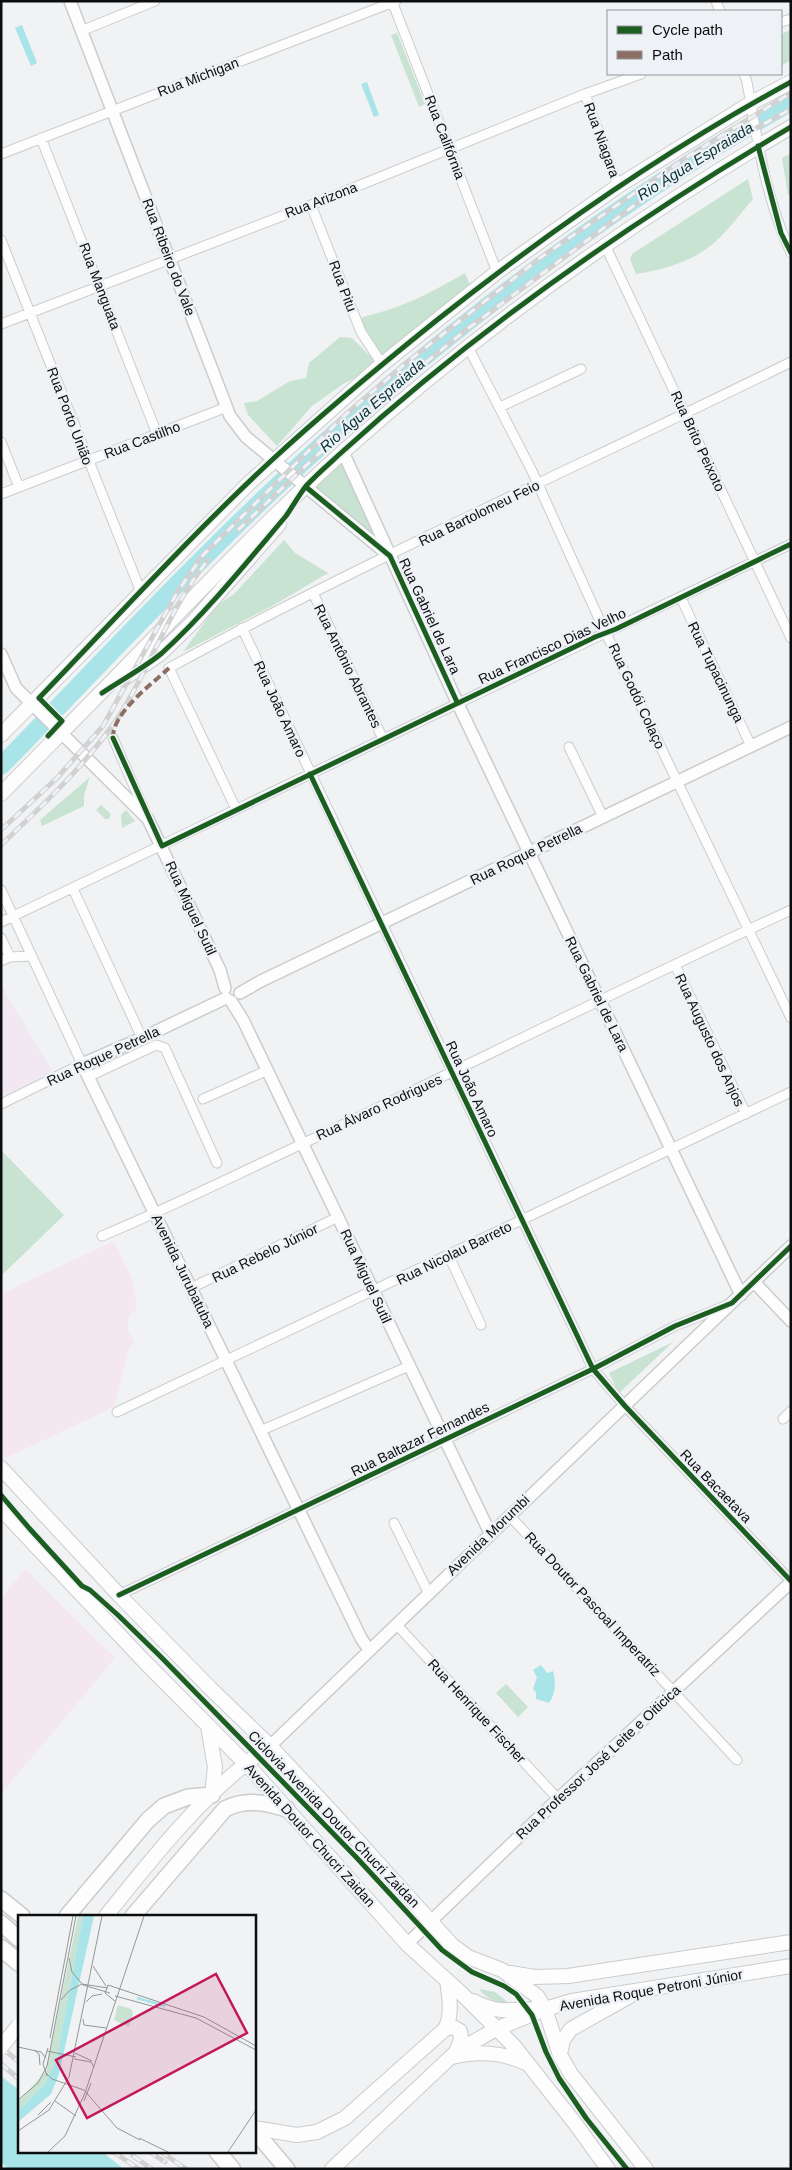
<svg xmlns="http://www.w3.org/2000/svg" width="792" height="2170" viewBox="0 0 792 2170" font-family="Helvetica,sans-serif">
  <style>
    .commercial { fill: #f4e8ee }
    .medical { fill: #f1e8f2 }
    .green { fill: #c8e3d2 }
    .water { fill: #a8e4e8 }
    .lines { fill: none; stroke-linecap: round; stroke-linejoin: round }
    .river { stroke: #a8e4e8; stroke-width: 18 }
    .minor-casing { stroke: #cacccd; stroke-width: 11 }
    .tertiary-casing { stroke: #cacccd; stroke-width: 14 }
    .primary-casing { stroke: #cacccd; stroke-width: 16 }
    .trunk-casing { stroke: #cacccd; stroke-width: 18 }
    .motorway-casing { stroke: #cacccd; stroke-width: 19 }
    .minor { stroke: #fdfdfd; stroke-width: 9 }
    .tertiary { stroke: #fdfdfd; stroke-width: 11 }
    .primary { stroke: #fdfdfd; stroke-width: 14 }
    .trunk { stroke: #fdfdfd; stroke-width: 15 }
    .motorway { stroke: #fdfdfd; stroke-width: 16 }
    .rail-casing { stroke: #d1d1d1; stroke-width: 5 }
    .rail { stroke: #eef1f6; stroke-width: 3; stroke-dasharray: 9; stroke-linecap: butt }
    .primary-bridge-casing { stroke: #cacccd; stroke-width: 16; stroke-linecap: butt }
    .primary-bridge { stroke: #fdfdfd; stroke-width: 14 }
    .quiet { stroke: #8d6e63; stroke-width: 4; stroke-dasharray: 8 4; stroke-linecap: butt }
    .cycleway-casing { stroke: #eef1f6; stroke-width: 8 }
    .cycleway { stroke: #1b5e20; stroke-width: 5 }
    .labels { text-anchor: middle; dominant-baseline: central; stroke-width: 5; stroke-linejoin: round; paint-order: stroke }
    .street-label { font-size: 14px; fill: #0c0d0f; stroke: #eef1f6 }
    .water-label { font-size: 15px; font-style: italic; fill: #053133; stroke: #eef1f6 }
    .inset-river { fill: none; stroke: #a8e4e8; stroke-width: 2.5 }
    .inset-road { fill: none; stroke: #959698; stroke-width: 1 }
    .view { fill: #c2185b; fill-opacity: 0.15; stroke: #c2185b; stroke-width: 2.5 }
    .inset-edge { fill: none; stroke: #0c0d0f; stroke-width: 2.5 }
  </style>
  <rect width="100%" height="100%" fill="#f0f2f4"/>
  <!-- commercial -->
  <path class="commercial" d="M114 1241 132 1279 137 1309 129 1315 128 1329 134 1343 130 1346 114 1407 6 1458 1 1453V1294Z
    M25 1569 115 1658 1 1794V1599Z"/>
  <!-- medical -->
  <path class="medical" d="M1 985 53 1072 1 1097Z"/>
  <!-- green -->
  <path class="green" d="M791 30V60L781 66V34Z
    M397 33 425 104 419 107 391 35Z
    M791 153V193L788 195 782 158Z
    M748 179 753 199C739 215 726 234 709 247 688 263 661 270 636 274L630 259 632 254Z
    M465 273 472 290 380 357 359 322 363 317C401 308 431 293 465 273Z
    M340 337 352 338 380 366 343 384 312 406 277 446 248 415 244 403 257 401 290 381 306 378 309 363Z
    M342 454 387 553 307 487Z
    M284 540 295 553 328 573 274 605 183 652 217 605 234 594Z
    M90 777 84 795V806L42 826 40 820Z
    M101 805 111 814 109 819H105L96 810Z
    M126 810 135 821 122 828 121 815Z
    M1 1150 64 1215 1 1276Z
    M673 1342 619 1393 609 1373Z
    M506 1684 528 1707 518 1717 496 1693Z
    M479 1989 495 1992 510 2004 509 2006C497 2002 486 1999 479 1989Z"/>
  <!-- water -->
  <path class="water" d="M22 25 37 63 31 66 15 28Z
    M367 82 379 115 374 117 361 84Z
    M541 1665 547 1673 553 1671C556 1682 556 1693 549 1703L536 1699V1692L533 1689 537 1677 533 1670Z
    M1 2076 19 2090V2151H101L124 2169H8L1 2162Z"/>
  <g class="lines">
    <!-- river -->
    <path class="river" d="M1 766C92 673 181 577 275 488 432 341 604 209 791 102"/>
    <defs>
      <path id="minor" d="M392 1 497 272
        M716 1 720 11
        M781 22 791 19
        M81 31 155 1
        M744 74 747 82C757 139 766 200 791 253
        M585 94 618 186
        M41 138 157 434
        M1 154 396 1
        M311 205 361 332 382 364
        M1 240 141 592
        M605 245 791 638
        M1 324 311 205 585 94 641 74
        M468 347 532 471 600 621 791 1018
        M500 407 581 369
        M1 442 19 487
        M1 494 227 407
        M313 593 383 739
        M681 598 751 746
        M242 628 593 1369 625 1406 791 1581
        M113 738 146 814
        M569 747 603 817
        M236 809 169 668C372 557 584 464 791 362
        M73 889 142 1038
        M1 890 82 1064 1 1104
        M1 922 791 544
        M1 938 10 957
        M1 961 10 957 32 956
        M675 965 746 1114
        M88 1077 156 1045 165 1048 217 1163
        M203 1099 268 1070
        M102 1236C176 1205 248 1169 321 1135 478 1060 633 983 791 910
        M449 1256 481 1325
        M191 1288 338 1217
        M117 1412 791 1092
        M783 1419 791 1411
        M260 1431 409 1366
        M509 1515 737 1760
        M394 1523 428 1592
        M119 1595 593 1369 675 1326 730 1304
        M396 1624 558 1799"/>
      <path id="tertiary" d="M70 1 230 416 246 437 386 553
        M343 452 457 702 741 1295
        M1 654 16 688 148 819 220 970 225 988
        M240 993 261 981 791 727
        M226 998 142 1038 82 1064 361 1638 369 1650
        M231 1001 243 1020 490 1533
        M754 1282 791 1321
        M270 1746 791 1246
        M407 1944 558 1799 791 1582"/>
      <path id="primary" d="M123 679 160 654 194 621 279 524
        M1 735 248 484 380 366 497 272 618 186 751 103 791 82
        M1 794C52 742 104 690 154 638 216 574 278 510 344 451 482 328 632 220 791 127
        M1 1468 119 1595 210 1688 270 1746 332 1812 452 1945 468 1957 502 1970 537 1996 545 2009 560 2055 571 2074 646 2169
        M1 1509 142 1659 252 1770 407 1944 463 1995 514 2046 574 2122 608 2169
        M208 1726 215 1767 212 1795
        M106 1916C153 1857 207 1788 270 1746
        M510 1973 535 1977 568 1976 791 1942
        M473 2001C501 2015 509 2009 537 2009
        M445 2029 453 2027 460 2031 461 2040 456 2052
        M560 2054 563 2040 571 2029 630 1996
        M452 2057C479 2051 501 2052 526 2063
        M254 2128 297 2135 317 2132 345 2118 445 2029C453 2015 449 1995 447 1980
        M332 2169 456 2052 496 2029 545 2009 572 2001 791 1966"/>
      <path id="trunk" d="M1 1899 22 1916
        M67 1916 148 1820 164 1806 188 1797 212 1795
        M133 1916 225 1809C246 1798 266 1803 287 1809
        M1 1923 19 1939
        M254 2130 287 2169"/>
      <path id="motorway" d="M1 1948 19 1963
        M217 2151 232 2169"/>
    </defs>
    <!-- minor casing -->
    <use href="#minor" class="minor-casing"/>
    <!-- tertiary casing -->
    <use href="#tertiary" class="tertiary-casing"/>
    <!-- primary casing -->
    <use href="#primary" class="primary-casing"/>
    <!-- trunk casing -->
    <use href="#trunk" class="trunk-casing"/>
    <!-- motorway casing -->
    <use href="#motorway" class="motorway-casing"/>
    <!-- minor -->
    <use href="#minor" class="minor"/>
    <!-- tertiary -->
    <use href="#tertiary" class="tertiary"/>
    <!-- primary -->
    <use href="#primary" class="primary"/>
    <!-- trunk -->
    <use href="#trunk" class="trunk"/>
    <!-- motorway -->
    <use href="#motorway" class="motorway"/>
    <defs>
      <path id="rail" d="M238 530 315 457 404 380 466 330 647 196 742 136 791 109
        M1 830 57 778 103 726 178 591 203 555 344 416 406 363 540 258 690 155 791 93
        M1 845C44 804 86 765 119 716 151 666 170 607 208 560
        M1 2047 19 2062
        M1 2064 19 2079
        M112 2151 139 2169
        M148 2151 165 2162
        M160 2151 186 2169
        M133 2156 152 2169"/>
    </defs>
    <!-- rail casing -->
    <use href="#rail" class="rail-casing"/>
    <!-- rail -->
    <use href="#rail" class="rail"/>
    <defs>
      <path id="primary-bridge" d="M1 2047 19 2025"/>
    </defs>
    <!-- primary-bridge casing -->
    <use href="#primary-bridge" class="primary-bridge-casing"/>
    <!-- primary-bridge -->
    <use href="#primary-bridge" class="primary-bridge"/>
    <!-- quiet -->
    <path class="quiet" d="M113 738C112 713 151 685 169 668"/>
    <defs>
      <path id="cycleway" d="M758 146 781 233 791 253
        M306 487 390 556 457 702
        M102 693C121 680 144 668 162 653 207 612 247 562 286 516 293 506 299 495 306 486 317 474 330 463 342 452 479 328 632 221 791 127
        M48 736 62 721 39 698C116 618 191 535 272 460 325 411 381 365 437 320 548 232 666 150 791 82
        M113 738 162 846 595 637 616 629 791 544
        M310 774 593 1369 625 1406 791 1581
        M1 1495 29 1528 82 1586 90 1590 119 1616 161 1657 356 1857 442 1950 472 1972 504 1986 516 1994 532 2015 546 2052 559 2078 586 2118 627 2169
        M119 1595 593 1369 675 1326 732 1303 791 1246"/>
    </defs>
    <!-- cycleway casing -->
    <use href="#cycleway" class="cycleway-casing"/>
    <!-- cycleway -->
    <use href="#cycleway" class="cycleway"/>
  </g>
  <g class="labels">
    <!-- street labels -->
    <g class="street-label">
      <text transform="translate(198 77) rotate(-21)">Rua Michigan</text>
      <text transform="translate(445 137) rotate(69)">Rua Califórnia</text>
      <text transform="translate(602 140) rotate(70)">Rua Niagara</text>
      <text transform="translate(321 200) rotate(-21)">Rua Arizona</text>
      <text transform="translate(169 257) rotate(69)">Rua Ribeiro do Vale</text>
      <text transform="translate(100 286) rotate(69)">Rua Manguata</text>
      <text transform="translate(343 286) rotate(69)">Rua Pitu</text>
      <text transform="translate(70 416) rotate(69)">Rua Porto União</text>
      <text transform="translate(142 440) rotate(-21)">Rua Castilho</text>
      <text transform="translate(698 441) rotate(65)">Rua Brito Peixoto</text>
      <text transform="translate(479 513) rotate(-26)">Rua Bartolomeu Feio</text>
      <text transform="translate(430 616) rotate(65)">Rua Gabriel de Lara</text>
      <text transform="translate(552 646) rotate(-25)">Rua Francisco Dias Velho</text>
      <text transform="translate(348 666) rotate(64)">Rua Antônio Abrantes</text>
      <text transform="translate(716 672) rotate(64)">Rua Tupacinunga</text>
      <text transform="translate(637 696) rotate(65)">Rua Godói Colaço</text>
      <text transform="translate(280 709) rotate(65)">Rua João Amaro</text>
      <text transform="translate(526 854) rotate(-26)">Rua Roque Petrella</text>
      <text transform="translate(191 908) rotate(65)">Rua Miguel Sutil</text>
      <text transform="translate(597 994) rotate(64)">Rua Gabriel de Lara</text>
      <text transform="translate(710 1040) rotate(65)">Rua Augusto dos Anjos</text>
      <text transform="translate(103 1056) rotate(-25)">Rua Roque Petrella</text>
      <text transform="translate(472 1089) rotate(65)">Rua João Amaro</text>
      <text transform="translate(379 1107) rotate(-25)">Rua Álvaro Rodrigues</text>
      <text transform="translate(265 1253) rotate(-26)">Rua Rebelo Júnior</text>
      <text transform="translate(454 1253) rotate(-26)">Rua Nicolau Barreto</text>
      <text transform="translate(183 1271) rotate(64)">Avenida Jurubatuba</text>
      <text transform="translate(366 1276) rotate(65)">Rua Miguel Sutil</text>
      <text transform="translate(420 1439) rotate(-26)">Rua Baltazar Fernandes</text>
      <text transform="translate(716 1486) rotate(46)">Rua Bacaetava</text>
      <text transform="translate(488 1535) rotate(-44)">Avenida Morumbi</text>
      <text transform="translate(593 1604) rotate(47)">Rua Doutor Pascoal Imperatriz</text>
      <text transform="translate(477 1711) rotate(47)">Rua Henrique Fischer</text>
      <text transform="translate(598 1762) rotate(-43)">Rua Professor José Leite e Oiticica</text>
      <text transform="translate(334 1819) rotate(46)">Ciclovia Avenida Doutor Chucri Zaidan</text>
      <text transform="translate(310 1835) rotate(48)">Avenida Doutor Chucri Zaidan</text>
      <text transform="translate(651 1990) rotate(-10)">Avenida Roque Petroni Júnior</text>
    </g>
    <!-- water labels -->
    <g class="water-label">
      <text transform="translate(695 161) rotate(-32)">Rio Água Espraiada</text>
      <text transform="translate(372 405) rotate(-41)">Rio Água Espraiada</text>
    </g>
  </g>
  <!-- overview -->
  <g transform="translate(18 1915)">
    <rect width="238" height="238" fill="#f0f2f4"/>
    <path d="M60 1H65L39 143 27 169 0 196V187L28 156ZM100 90 113 94 115 98 111 112 96 105Z" fill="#c8e3d2"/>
    <path d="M65 1H76L41 159 33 179 0 207V196L27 169 39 143Z" fill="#a8e4e8"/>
    <path class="inset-river" d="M119 83 147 91"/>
    <path class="inset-road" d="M51 43 54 57 65 70 92 78M75 51 88 71M97 81 178 103 238 135M43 85 52 75 64 69 90 73M97 86 87 78 90 70 186 102 238 131M68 87 74 81 84 79M65 104 66 110 88 113M32 123 55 1M0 132 23 137 28 143M16 135 21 139 22 150M29 136 58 142M57 138 74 146M56 144 73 147 76 152M28 158 34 164 66 175 99 213 122 225M29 161 25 149 30 133M0 185 20 168 29 151 58 1M37 186 58 201M66 186 73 168M20 200 33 187M0 216 31 195 51 162 84 1M121 223 150 237M30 237 47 221 67 178 126 1M210 237 238 195"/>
    <path class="view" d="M198 59 229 118 69 203 38 145Z"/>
    <rect width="238" height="238" class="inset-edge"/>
  </g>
  <!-- border -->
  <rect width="792" height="2170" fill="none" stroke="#0c0d0f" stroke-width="5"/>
  <!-- legend -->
  <rect x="607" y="10" width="175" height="65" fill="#eef1f6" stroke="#94969a"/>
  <rect x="617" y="26" width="25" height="8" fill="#1b5e20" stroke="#94969a"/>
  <text x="652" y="35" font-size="15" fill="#0c0d0f">Cycle path</text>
  <rect x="617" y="51" width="25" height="8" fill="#8d6e63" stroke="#94969a"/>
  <text x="652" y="60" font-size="15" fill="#0c0d0f">Path</text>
</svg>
